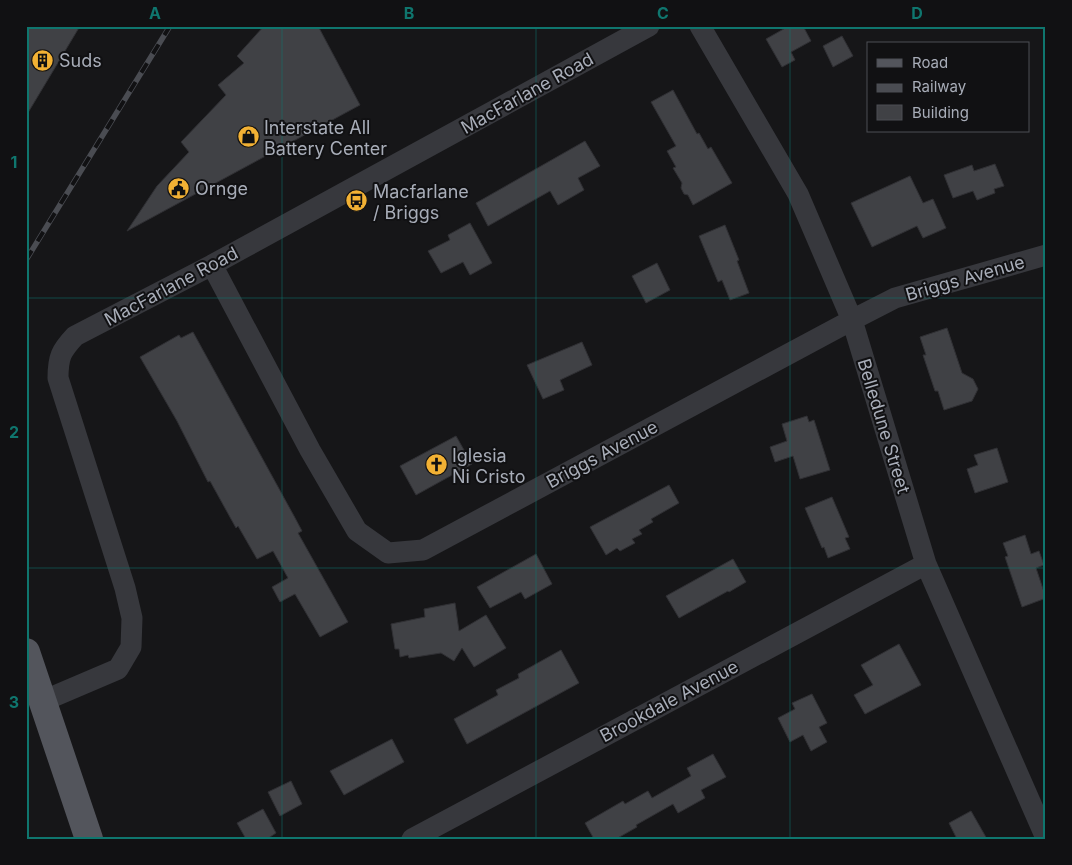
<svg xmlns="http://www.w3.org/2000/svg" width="1072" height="865" viewBox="0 0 1072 865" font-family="Inter,sans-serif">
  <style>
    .building { fill: #404145; stroke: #303034 }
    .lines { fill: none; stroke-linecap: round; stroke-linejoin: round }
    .minor { stroke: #37383d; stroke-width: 21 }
    .major { stroke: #53555c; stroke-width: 28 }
    .rail-casing { stroke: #4a4c52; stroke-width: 5.5 }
    .rail { stroke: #111113; stroke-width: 4; stroke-dasharray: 11; stroke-linecap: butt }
    .grid { fill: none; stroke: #0f766e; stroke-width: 1; stroke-opacity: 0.55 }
    .labels { text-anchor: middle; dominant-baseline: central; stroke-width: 4; stroke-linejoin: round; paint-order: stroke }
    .poi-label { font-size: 18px; fill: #a8adb8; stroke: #111113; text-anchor: start }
    .street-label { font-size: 18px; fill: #a8adb8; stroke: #111113 }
    .neatline { fill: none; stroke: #0f766e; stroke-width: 2 }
    .grid-label { font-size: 16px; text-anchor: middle; font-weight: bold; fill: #0f766e }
  </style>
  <rect width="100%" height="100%" fill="#161618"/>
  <!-- building -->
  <path class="building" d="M26 26H80L26 116Z
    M264 26H318L360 105 127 231 157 186 189 152 181 142 226 95 218 85 244 63 237 56Z
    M789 26H803L811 41 791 52 795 60 782 67 766 39Z
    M842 36 853 56 833 67 823 46Z
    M673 90 697 134 699 133 708 149 711 147 732 183 693 205 688 195 684 194 681 188 682 183 673 168 676 167 667 151 676 146 651 102Z
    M585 141 600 166 578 178 584 190 558 205 550 191 488 226 476 203Z
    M995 164 1004 186 994 189 995 193 977 200 973 191 953 198 944 175 972 165 974 171Z
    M910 176 923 203 933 199 946 228 923 238 917 226 872 247 851 203Z
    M470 223 492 263 470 275 463 262 441 273 428 251 450 240 448 235Z
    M725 225 739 260 737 261 749 293 730 300 722 280 718 282 699 236Z
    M657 263 670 290 646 303 632 276Z
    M947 328 962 373 973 379 978 389 972 401 944 410 938 391H935L923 355H926L920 337Z
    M193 332 294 516 302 531 298 533 348 622 320 637 295 594 280 602 272 587 288 578 273 551 257 559 238 526 236 528 210 481 208 482 177 421 140 357 179 335 181 338Z
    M582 342 592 365 560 380 564 390 543 399 527 365Z
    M807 416 809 422 814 420 830 470 800 479 793 456 775 462 770 447 787 441 782 424Z
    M456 436 472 464 416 495 400 466Z
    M997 448 1008 482 975 493 967 469 978 465 974 455Z
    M669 485 679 503 651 519 653 522 639 530 642 534 632 539 635 543 620 551 617 548 606 555 590 527Z
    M832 497 849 537 845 538 850 549 828 558 824 547 822 548 805 508Z
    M1025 535 1031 554 1039 551 1044 565 1036 568 1046 598 1022 607 1005 557 1008 556 1003 543Z
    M536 554 552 584 525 599 521 592 490 608 477 587Z
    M733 559 746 582 729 592 728 591 679 618 666 596Z
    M455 603 459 631 486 615 506 648 474 667 462 648 454 661 441 653 409 658 408 655 400 657 399 649H395L391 624 425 617 424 609Z
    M899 644 921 685 865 714 854 695 873 685 861 665Z
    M561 650 579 683 467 744 454 719 498 695 496 690 519 678 518 674Z
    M812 694 827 723 819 727 827 742 811 751 803 735 790 742 778 718 795 709 792 703Z
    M392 739 404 762 344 795 330 771Z
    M713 754 726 777 701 790 705 798 678 813 673 804 636 825 637 827 616 839H594L585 823 623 801 625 804 648 791 652 798 691 776 687 768Z
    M291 781 302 804 280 816 268 792Z
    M263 809 276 833 267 839H246L237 823Z
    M971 811 987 839H957L949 823Z"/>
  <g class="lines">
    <!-- minor -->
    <path class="minor" d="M700 26 798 194 852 320 926 564 1046 838
      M212 265 310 450 357 531 388 553 423 550 852 320 895 298 1046 255
      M43 701 118 669 131 647 132 618 125 588 58 378C58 357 61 351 75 336L212 265 649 26
      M412 839 926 564"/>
    <!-- major -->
    <path class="major" d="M26 652 89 839"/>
    <defs>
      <path id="rail" d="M26 260 170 26"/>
    </defs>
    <!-- rail casing -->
    <use href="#rail" class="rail-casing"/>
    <!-- rail -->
    <use href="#rail" class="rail"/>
  </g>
  <!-- grid -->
  <path class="grid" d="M282 26V839M536 26V839M790 26V839M26 298H1046M26 568H1046"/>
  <!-- icons -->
  <defs>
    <symbol id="building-disc" viewBox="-11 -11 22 22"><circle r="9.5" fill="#f2b134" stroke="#111113"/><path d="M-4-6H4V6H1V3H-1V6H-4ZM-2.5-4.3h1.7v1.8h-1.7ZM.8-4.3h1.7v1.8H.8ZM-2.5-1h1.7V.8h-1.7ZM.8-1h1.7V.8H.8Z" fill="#111"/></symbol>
    <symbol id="shop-disc" viewBox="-11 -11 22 22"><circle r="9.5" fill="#f2b134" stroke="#111113"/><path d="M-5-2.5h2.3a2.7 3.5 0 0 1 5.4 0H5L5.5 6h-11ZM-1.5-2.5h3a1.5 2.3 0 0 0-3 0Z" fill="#111"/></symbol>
    <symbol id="civic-disc" viewBox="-11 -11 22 22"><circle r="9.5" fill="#f2b134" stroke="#111113"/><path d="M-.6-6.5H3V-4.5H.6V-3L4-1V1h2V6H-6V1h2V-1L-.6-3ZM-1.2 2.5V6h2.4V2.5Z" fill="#111"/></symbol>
    <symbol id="bus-disc" viewBox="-11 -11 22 22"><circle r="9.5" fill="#f2b134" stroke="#111113"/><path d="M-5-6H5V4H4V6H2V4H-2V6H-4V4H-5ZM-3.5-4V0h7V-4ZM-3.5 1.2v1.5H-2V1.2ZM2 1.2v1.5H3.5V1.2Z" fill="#111"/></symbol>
    <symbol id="church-disc" viewBox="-11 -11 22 22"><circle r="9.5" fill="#f2b134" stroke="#111113"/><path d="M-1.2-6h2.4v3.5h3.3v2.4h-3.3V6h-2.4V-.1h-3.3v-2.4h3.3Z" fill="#111"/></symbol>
  </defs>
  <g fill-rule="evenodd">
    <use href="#building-disc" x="30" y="48" width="25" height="25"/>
    <use href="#shop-disc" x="236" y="124" width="25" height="25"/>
    <use href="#civic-disc" x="166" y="176" width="25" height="25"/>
    <use href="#bus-disc" x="344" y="188" width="25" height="25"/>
    <use href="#church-disc" x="424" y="452" width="25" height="25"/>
  </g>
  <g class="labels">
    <!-- poi labels -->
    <g class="poi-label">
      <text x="59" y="60">Suds</text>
      <text x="264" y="127">Interstate All<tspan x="264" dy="21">Battery Center</tspan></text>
      <text x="195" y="188">Ornge</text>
      <text x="373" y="191">Macfarlane<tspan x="373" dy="21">/ Briggs</tspan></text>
      <text x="452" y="455">Iglesia<tspan x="452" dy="21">Ni Cristo</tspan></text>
    </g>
    <!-- street labels -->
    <g class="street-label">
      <text transform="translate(527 93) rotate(-29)">MacFarlane Road</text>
      <text transform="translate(965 278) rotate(-16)">Briggs Avenue</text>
      <text transform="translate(171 286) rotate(-28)">MacFarlane Road</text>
      <text transform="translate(884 426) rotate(73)">Belledune Street</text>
      <text transform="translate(602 454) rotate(-28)">Briggs Avenue</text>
      <text transform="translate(669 701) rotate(-28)">Brookdale Avenue</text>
    </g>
  </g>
  <!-- border -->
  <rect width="1072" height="865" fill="none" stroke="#111113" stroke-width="55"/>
  <!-- legend -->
  <rect x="867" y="42" width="162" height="90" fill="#111113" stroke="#4d4f55"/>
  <rect x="877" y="59" width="25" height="8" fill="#53555c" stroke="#4d4f55"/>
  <text x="912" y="68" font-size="15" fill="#a8adb8">Road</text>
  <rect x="877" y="84" width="25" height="8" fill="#4a4c52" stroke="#4d4f55"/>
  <text x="912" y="92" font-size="15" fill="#a8adb8">Railway</text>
  <rect x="877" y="105" width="25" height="15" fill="#404145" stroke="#4d4f55"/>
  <text x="912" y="118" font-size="15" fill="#a8adb8">Building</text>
  <rect x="28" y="28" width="1016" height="810" class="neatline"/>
  <g class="grid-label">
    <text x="155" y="19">A</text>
    <text x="409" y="19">B</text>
    <text x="663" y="19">C</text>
    <text x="917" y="19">D</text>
    <text x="14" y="168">1</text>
    <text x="14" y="438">2</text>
    <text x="14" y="708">3</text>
  </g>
</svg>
